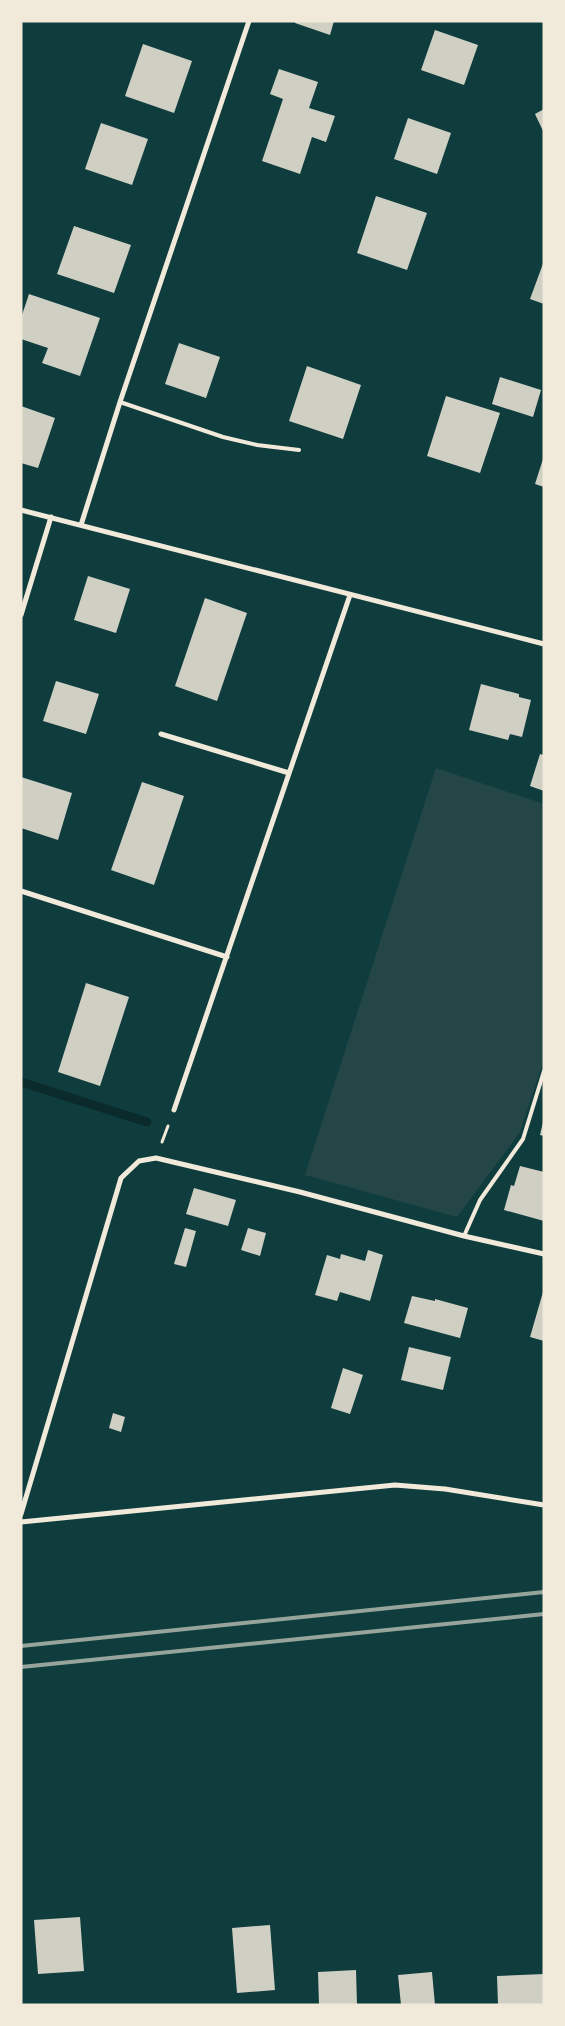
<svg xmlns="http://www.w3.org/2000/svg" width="565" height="2026" viewBox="0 0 565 2026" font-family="'DM Sans',sans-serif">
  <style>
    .green { fill: #244646 }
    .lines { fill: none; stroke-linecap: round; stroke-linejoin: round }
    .stream { stroke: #0a2a2b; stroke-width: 9 }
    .building { fill: #cfcfc3 }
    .path { stroke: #f1e9da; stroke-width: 3 }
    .service { stroke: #f1e9da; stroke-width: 4 }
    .minor { stroke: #f1e9da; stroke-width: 5 }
    .rail { stroke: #97a49c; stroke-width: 4 }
  </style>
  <rect width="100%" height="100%" fill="#0f3d3e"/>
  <!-- green -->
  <path class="green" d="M436 768 544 804V1060L520 1132 457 1217 305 1175Z"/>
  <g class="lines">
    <!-- stream -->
    <path class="stream" d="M21 1082 147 1122"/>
  </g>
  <!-- building -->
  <path class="building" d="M295 21H334L330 35 295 23Z
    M435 30 478 45 464 85 421 70Z
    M143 44 192 61 174 113 125 96Z
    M279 69 318 82 309 108 335 116 326 142 312 137 300 174 262 161 283 99 270 94Z
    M544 109V133L535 114Z
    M408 118 451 133 437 174 394 159Z
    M101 123 148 139 132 185 85 169Z
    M376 196 427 213 407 270 357 253Z
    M74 226 131 245 114 293 57 274Z
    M544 261V304L530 299Z
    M29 294 100 318 80 376 42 363 48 348 21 339V318Z
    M179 343 220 357 206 398 165 384Z
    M307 366 361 385 343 439 289 421Z
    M500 377 541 390 533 417 492 404Z
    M446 396 500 413 480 473 427 456Z
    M21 406 55 418 38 468 21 463Z
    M543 459H544V487L535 484Z
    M88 576 130 589 116 633 74 620Z
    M205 598 247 613 217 701 175 686Z
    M56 681 99 694 86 734 43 721Z
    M481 684 519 694V697L531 700 522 737 510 734 508 740 469 730Z
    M540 754 544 755V791L530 786Z
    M21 777 72 793 58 840 21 828Z
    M142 782 184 796 154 885 111 870Z
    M86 983 129 997 100 1086 58 1072Z
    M543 1122H544V1136L540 1135Z
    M520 1166 544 1172V1221L504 1210 511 1185 514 1186Z
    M194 1188 236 1200 228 1226 186 1214Z
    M185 1228 196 1231 186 1267 174 1264Z
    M248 1228 266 1233 260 1256 241 1250Z
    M368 1250 383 1255 370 1301 340 1292 337 1301 315 1295 327 1255 340 1259 341 1254 365 1261Z
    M543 1292 544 1293V1341L530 1337Z
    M412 1296 435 1301V1299L468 1308 460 1338 404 1323Z
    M409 1347 451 1357 443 1390 401 1380Z
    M343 1368 363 1375 350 1414 331 1408Z
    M113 1413 125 1417 121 1432 109 1428Z
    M80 1917 84 1971 38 1974 34 1920Z
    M270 1925 275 1990 237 1993 232 1928Z
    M356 1970 357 2005H319L318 1972Z
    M432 1972 435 2005H401L398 1975Z
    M544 1974V2005H498L497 1976Z"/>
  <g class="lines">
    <!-- path -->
    <path class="path" d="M162 1142 168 1126"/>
    <!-- service -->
    <path class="service" d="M120 402 223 437 257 445 299 450
      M464 1236 480 1200 523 1139 544 1071"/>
    <!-- minor -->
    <path class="minor" d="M21 510 544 644
      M81 525 120 402 249 21
      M21 615 51 517
      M161 734 289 773
      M21 891 227 957
      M174 1110 350 595
      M21 1514 121 1178 139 1161 156 1158 300 1192 464 1236 544 1254
      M21 1522 395 1485 445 1489 544 1505"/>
    <!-- rail -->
    <path class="rail" d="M21 1646 544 1592
      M21 1667 544 1614"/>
  </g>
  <!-- border -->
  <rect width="565" height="2026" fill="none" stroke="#f1e9da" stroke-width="45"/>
</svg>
